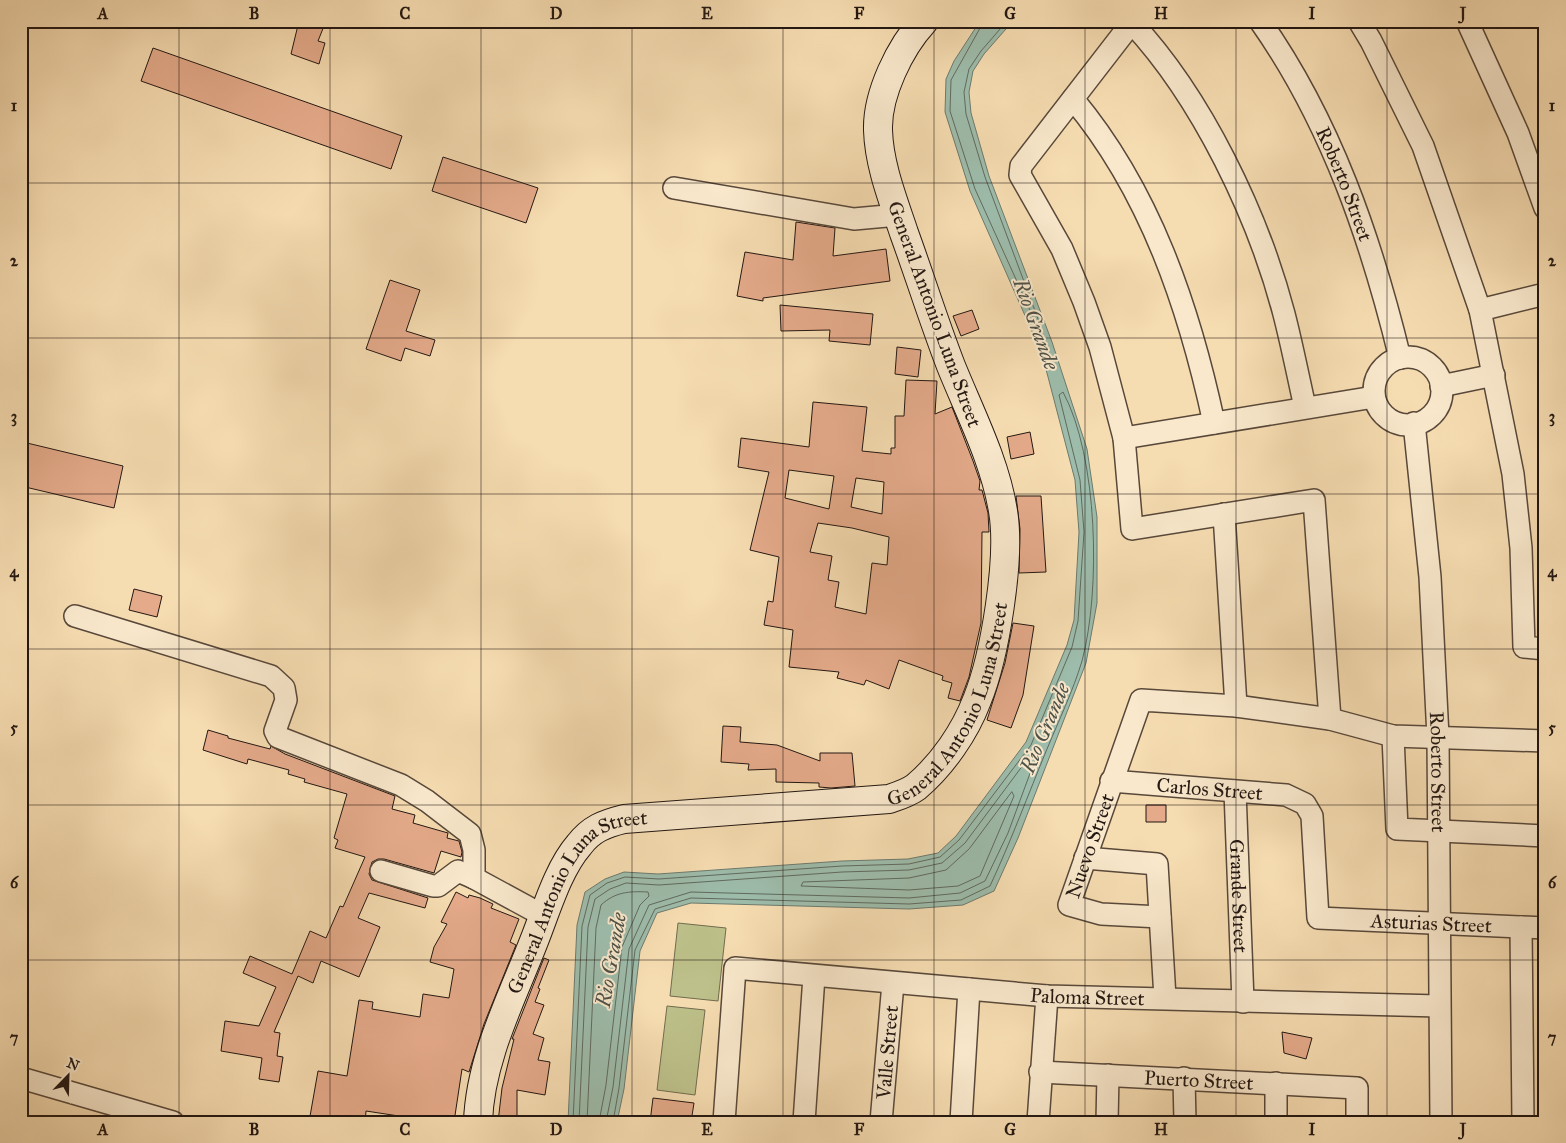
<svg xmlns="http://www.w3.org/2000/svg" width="1566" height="1143" viewBox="0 0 1566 1143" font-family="'IM FELL Great Primer',serif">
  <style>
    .green { fill: #bdc08a; stroke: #706c4e }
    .water { fill: #9dbcab; stroke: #6c7a6e }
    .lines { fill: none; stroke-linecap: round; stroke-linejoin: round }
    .shore { stroke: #606a5e; stroke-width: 1 }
    .building { fill: #e4aa8a; stroke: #231712; fill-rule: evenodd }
    .street-casing { stroke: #58483a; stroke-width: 24 }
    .secondary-casing { stroke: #231712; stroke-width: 30 }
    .street { stroke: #f9e8cc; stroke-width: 21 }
    .secondary { stroke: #f9e8cc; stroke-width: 28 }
    .grid { fill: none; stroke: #231712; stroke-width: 1; stroke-opacity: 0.55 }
    .labels { text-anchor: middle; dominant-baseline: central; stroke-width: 4; stroke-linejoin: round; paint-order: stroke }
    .street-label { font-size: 20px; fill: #231712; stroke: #f9e8cc }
    .water-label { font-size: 21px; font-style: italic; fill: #4e5148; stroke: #f9e8cc }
    .neatline { fill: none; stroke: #231712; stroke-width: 2 }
    .grid-label { font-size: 16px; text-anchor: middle; font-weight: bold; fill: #231712 }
  </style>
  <rect width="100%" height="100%" fill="#f6dcb1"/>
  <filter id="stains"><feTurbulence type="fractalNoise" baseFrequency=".004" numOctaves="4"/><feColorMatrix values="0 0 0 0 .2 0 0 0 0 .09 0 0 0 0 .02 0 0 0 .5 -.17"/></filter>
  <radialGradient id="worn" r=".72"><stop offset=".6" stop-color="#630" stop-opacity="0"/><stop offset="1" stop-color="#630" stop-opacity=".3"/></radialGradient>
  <!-- green -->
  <path class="green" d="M678 923 726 928 718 1001 670 996Z
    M667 1006 705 1010 695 1095 657 1090Z"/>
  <!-- water -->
  <path class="water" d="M980 21H1013L984 54 973 71 969 92 971 113 989 176 1052 342 1087 449 1097 517V603L1086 663 1018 838 994 891 963 905 909 909 691 903 657 913 640 951 624 1089 617 1122H568L577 925 585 892 605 879 624 872 658 874 842 861 908 859 938 853 956 836 1026 742 1067 645 1074 620 1079 532 1075 480 1042 354 970 191 945 112 946 79 954 61Z"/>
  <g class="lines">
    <!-- shore -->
    <path class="shore" d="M984 21 951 80 950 111 975 189 1039 330 1041 327 985 177 966 114 964 92 969 69 981 51 1007 21
      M1012 792 1014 796 980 876 958 886 909 890 801 886 803 882 909 878 946 870 969 849Z
      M573 1122 582 926 590 895 607 883 625 877 659 879 842 866 909 864 940 857 959 840 1031 745 1072 647 1078 621 1084 532 1080 480 1059 395 1063 392C1098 457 1101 590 1082 661 1073 691 1059 720 1047 749 1028 795 1011 841 990 886L961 900 909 904 691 898 655 909 635 950 619 1088 613 1122
      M579 1122 588 927 595 899 610 889 626 883 659 885 842 872 909 870 942 863 965 843 1035 749H1039L1008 833 985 881 960 893 909 898 691 892 649 905 629 949 613 1087 606 1122
      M587 1122 596 928 601 905C615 892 629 891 648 892L649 896 640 905 622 947 606 1085 599 1122"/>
  </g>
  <!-- building -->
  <path class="building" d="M299 21H326L318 41 325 43 319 64 291 54Z
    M153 48 402 136 391 169 141 81Z
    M443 157 538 188 526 223 432 191Z
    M796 222 835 228 833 256 886 249 890 281 763 298V301L737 296 745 252 793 260Z
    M390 280 420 290 406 331 435 340 430 356 405 348 401 361 366 349Z
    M780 305 873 314 870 345 829 341 830 330 781 331Z
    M972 310 979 329 961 336 953 316Z
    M897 347 921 350 918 377 895 374Z
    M906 380 937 381 935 414 952 407 973 461 980 481 979 490H982L988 513 989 532H982L981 623 969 677 960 701 948 698 952 683 942 680 943 676 899 660 889 689 866 680 864 685 837 678 839 672 789 667 793 630 764 625 768 601 773 602 779 557 750 550 769 472 738 467 741 438 809 447 813 402 867 407 862 451 891 454V448H895V416H904ZM789 470 834 476 829 509 785 498ZM856 478 884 482 882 514 851 507ZM818 523 852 528 889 537 887 565 872 563 866 614 835 607 839 582 828 580 832 556 810 552Z
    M1030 432 1034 454 1011 459 1007 437Z
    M27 443 123 466 114 508 21 486V468Z
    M1016 496H1041L1046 572 1019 573 1020 529Z
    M134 589 162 596 157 617 129 610Z
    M1013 623 1034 626 1023 695 1011 728 987 720 1005 663Z
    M723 726 741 727 740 742 777 745 820 761V753H852L855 786 831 788 819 787V783L776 782V769L748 770 749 764 721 762Z
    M208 730 228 736V738L270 749 271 746 285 754 395 796 392 809 415 815 413 823 448 833 447 838 459 841 462 852 461 857 441 851 434 873 384 859H378L372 862 369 874 372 880 428 898 425 908 369 893 358 918 380 927 359 977 321 961 313 983 298 976 274 1032 280 1033 277 1056 283 1057 279 1082 259 1079 262 1058 221 1051 225 1021 259 1026 276 987 243 973 250 956 292 974 310 931 326 938 340 906 343 907 365 857 335 848 338 840 334 838 347 794 304 782 305 779 288 774 289 770 248 759 247 764 203 750Z
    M1146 805H1166V822H1146Z
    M456 892 468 898 469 895 480 898 493 904 491 908 519 919 510 942 516 945 484 1024 469 1072 462 1069 454 1122H411L412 1118 366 1111 365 1122H309L318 1071 347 1076 359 1000 373 1002 372 1009 420 1017 423 994 449 998 454 969 430 962 434 947 447 924 441 922Z
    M544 958 549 960 538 988 540 989 535 1002 544 1005 533 1034 544 1038 538 1060 550 1062 545 1095 517 1090V1122H498L502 1088 514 1039H512Z
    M1282 1032 1312 1038 1306 1059 1284 1053Z
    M653 1098 694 1103 691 1122H650Z"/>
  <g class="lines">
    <defs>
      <g id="street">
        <path d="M1133 21 1021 166 1020 175 1062 249 1084 302 1100 347 1124 438 1132 529 1314 500 1330 719"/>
        <path id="s1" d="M1260 21C1331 122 1371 239 1400 358"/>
        <path d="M1359 21 1371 41 1423 146 1480 310 1513 474 1521 548 1524 647 1545 649"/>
        <path d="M1467 21 1518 133 1545 208"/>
        <path d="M1132 23C1202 98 1258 215 1284 314 1292 345 1298 376 1305 407"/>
        <path d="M1073 99C1150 191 1189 307 1214 423"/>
        <path d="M674 188 854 219 898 215"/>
        <path d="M1480 310 1545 294"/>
        <circle cx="1408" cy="391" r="34"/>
        <path d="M1441 386 1494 375"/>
        <path id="s2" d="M1414 423 1430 577 1438 737 1441 1122"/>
        <path d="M1124 438 1374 397"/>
        <path d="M1224 514 1236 706"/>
        <path d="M75 616 271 676 284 688 286 700 275 731 278 737 401 785 427 801 470 834 474 850V878L544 916"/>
        <path d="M1393 736 1397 829 1545 836"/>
        <path id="s3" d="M1111 781 1286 795 1305 804 1312 816 1318 918 1545 928"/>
        <path id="s4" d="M1235 791 1243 1002"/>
        <path d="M1085 858 1157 864 1165 998"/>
        <path d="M381 871 433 886H438L458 871 474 878"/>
        <path id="s5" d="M1160 917 1101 914 1069 905 1141 700 1236 706 1330 719 1393 736 1545 741"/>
        <path d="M1521 927 1523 1122"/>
        <path id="s6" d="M1040 1072 1357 1088V1122"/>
        <path d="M21 1078 173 1122"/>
        <path d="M1184 1078 1185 1122"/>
        <path d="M1276 1083V1122"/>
        <path id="s7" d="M724 1122 735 968 1047 996 1439 1006"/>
        <path d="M804 1122 814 976"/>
        <path id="s8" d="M881 1122 893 983"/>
        <path d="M961 1122 969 989"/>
        <path d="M1038 1122 1047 996"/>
        <path d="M1107 1122 1108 1075"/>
      </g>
      <g id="secondary">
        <path id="s9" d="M478 1122C480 1059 512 998 534 941 546 911 558 869 579 845 591 829 604 824 624 819L889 799C898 796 908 793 916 787 942 765 965 732 977 700 995 656 1011 558 1003 511 995 461 970 413 951 366 934 322 920 277 904 233 893 200 879 165 878 130 877 94 900 47 924 21"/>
      </g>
    </defs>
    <!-- street casing -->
    <use href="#street" class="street-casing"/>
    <!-- secondary casing -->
    <use href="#secondary" class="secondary-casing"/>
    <!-- street -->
    <use href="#street" class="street"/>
    <!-- secondary -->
    <use href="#secondary" class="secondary"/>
  </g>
  <!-- grid -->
  <path class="grid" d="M179 21V1122M330 21V1122M481 21V1122M632 21V1122M783 21V1122M934 21V1122M1085 21V1122M1236 21V1122M1387 21V1122M21 183H1545M21 338H1545M21 494H1545M21 649H1545M21 805H1545M21 960H1545"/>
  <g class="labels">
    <!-- street labels -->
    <g class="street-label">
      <text stroke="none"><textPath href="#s1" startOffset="184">Roberto Street</textPath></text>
      <text transform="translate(935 314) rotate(70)">General Antonio Luna Street</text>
      <text stroke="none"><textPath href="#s9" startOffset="734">General Antonio Luna Street</textPath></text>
      <text stroke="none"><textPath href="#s2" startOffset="350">Roberto Street</textPath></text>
      <text stroke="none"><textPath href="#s3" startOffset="99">Carlos Street</textPath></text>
      <text stroke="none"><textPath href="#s5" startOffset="155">Nuevo Street</textPath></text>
      <text stroke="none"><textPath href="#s4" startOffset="105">Grande Street</textPath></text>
      <text stroke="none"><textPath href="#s9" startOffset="254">General Antonio Luna Street</textPath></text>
      <text stroke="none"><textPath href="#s3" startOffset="426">Asturias Street</textPath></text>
      <text stroke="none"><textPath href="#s7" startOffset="508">Paloma Street</textPath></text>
      <text stroke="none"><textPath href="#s8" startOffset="70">Valle Street</textPath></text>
      <text stroke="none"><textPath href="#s6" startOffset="159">Puerto Street</textPath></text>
    </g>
    <!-- water labels -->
    <g class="water-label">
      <text transform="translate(1036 324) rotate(70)">Rio Grande</text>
      <text transform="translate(1045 728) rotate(-67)">Rio Grande</text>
      <text transform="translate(611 960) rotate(-80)">Rio Grande</text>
    </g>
  </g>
  <!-- margin -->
  <rect width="1566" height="1143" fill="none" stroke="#f6dcb1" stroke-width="55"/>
  <!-- north arrow -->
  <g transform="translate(68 1076) rotate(23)" stroke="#f9e8cc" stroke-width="4" paint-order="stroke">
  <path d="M0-4L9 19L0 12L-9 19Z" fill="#231712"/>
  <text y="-8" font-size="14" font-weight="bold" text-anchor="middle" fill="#231712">N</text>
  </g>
  <rect x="28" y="28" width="1510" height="1088" class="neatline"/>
  <g class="grid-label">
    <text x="103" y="19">A</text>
    <text x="254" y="19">B</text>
    <text x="405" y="19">C</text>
    <text x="556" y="19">D</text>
    <text x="707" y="19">E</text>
    <text x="859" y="19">F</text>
    <text x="1010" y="19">G</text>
    <text x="1161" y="19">H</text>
    <text x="1312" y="19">I</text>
    <text x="1463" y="19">J</text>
    <text x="14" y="111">1</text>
    <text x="1552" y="111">1</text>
    <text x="14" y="266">2</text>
    <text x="1552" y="266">2</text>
    <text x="14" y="422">3</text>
    <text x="1552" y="422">3</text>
    <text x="14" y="577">4</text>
    <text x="1552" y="577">4</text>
    <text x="14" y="733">5</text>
    <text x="1552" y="733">5</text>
    <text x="14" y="888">6</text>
    <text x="1552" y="888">6</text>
    <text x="14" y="1043">7</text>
    <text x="1552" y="1043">7</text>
    <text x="103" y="1135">A</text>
    <text x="254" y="1135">B</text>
    <text x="405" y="1135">C</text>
    <text x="556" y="1135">D</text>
    <text x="707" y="1135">E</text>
    <text x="859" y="1135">F</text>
    <text x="1010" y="1135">G</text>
    <text x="1161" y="1135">H</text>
    <text x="1312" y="1135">I</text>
    <text x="1463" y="1135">J</text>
  </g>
  <rect width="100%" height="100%" filter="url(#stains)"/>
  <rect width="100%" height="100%" fill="url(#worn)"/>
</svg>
